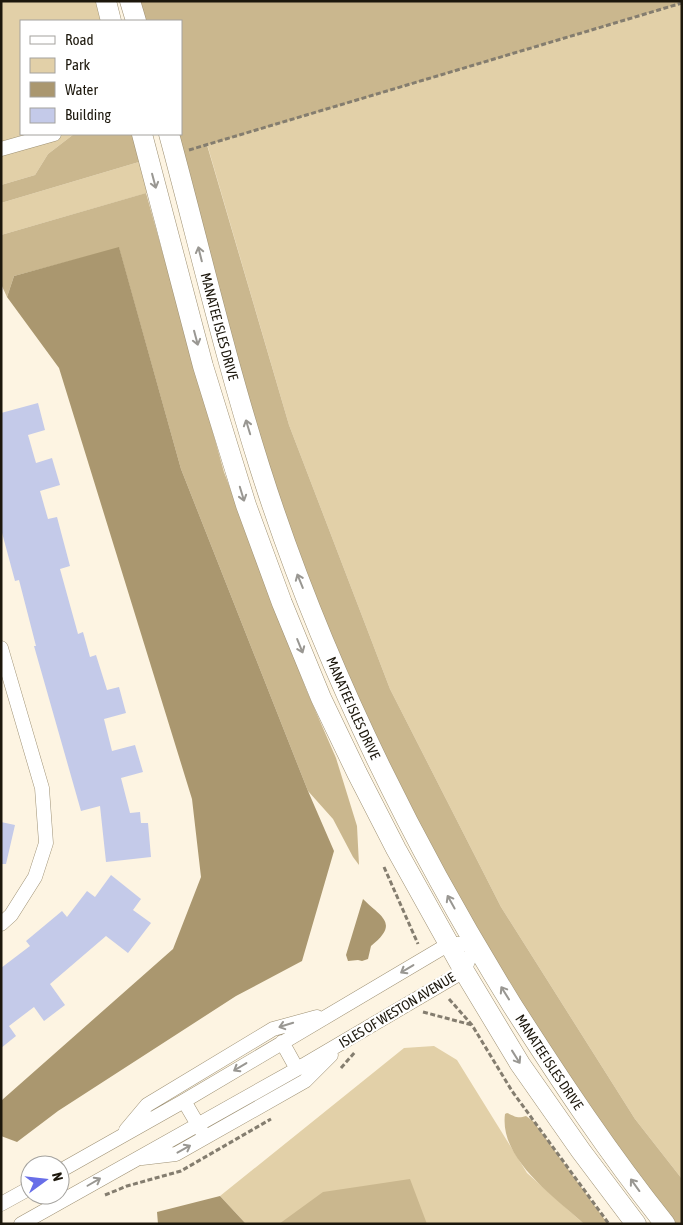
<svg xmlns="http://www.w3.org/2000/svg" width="683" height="1225" viewBox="0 0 683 1225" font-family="'Asap Condensed',sans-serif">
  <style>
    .green { fill: #e2d0a8 }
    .forest { fill: #cab78e }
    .water { fill: #aa976f }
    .building { fill: #c4cae9 }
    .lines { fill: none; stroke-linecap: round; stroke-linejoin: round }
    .street-casing { stroke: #9e9174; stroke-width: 15 }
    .secondary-casing { stroke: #9e9174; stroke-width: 21 }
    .path { stroke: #847d6f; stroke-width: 3; stroke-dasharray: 5 2.5; stroke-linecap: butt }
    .street { stroke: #fff; stroke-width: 14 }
    .secondary { stroke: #fff; stroke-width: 20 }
    .oneway { stroke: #999792 }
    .labels { text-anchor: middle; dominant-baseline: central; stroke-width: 4.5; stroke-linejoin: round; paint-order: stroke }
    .street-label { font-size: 14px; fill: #1c170c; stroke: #fff }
  </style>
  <rect width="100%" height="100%" fill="#fdf4e2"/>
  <!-- green -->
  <path class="green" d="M1 1H106L111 21H21V134H74L48 154 35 175 1 185Z
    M682 3V1179L635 1119 501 907 390 689 289 425 207 144Z
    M149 159 157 190 1 235V203Z
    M434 1046 457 1060 527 1173 584 1224H246L220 1196 404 1048Z"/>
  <!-- forest -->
  <path class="forest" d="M130 1H682V3L207 145 289 425 390 689 501 907 635 1119 682 1179V1224H665L475 944 297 574 169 134H181V21H136Z
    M74 134H142L149 159 1 203V185L35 175 48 154Z
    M146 193 224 472 306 689 336 758 357 826 359 865 353 857 333 819 308 791 181 469 119 248 14 276 7 297 1 284V235Z
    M507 1113C515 1116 517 1119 526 1116L533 1121 608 1224H584C555 1197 499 1159 505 1114Z
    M410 1179 427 1224H279L323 1192Z"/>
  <!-- water -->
  <path class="water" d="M119 247 181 469 308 791 334 851 302 961 236 996 58 1111 17 1142 1 1136 2 1100 173 949 201 877 192 799 59 368 7 297 14 276Z
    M363 899C381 917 400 923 371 946L368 959 362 961 358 960 348 961 346 955Z
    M220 1196 246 1224H158L157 1212Z"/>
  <!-- building -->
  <path class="building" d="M38 403 45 430 28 435 36 463 52 458 60 485 40 491 48 519 57 517 70 566 60 569 78 634 83 632 90 657 96 655 107 690 119 687 126 713 104 719 112 751 135 745 143 772 121 778 130 813 140 812 141 823H148L151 857 106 862 100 806 81 811 34 646H36L19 580 15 581 1 529V413Z
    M1 822 15 825 6 864H1Z
    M111 875 141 899 133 910 151 923 128 953 106 936 50 984 65 1005 44 1021 34 1007 9 1026 16 1036 1 1048V968L30 946 26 941 62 911 67 917 87 891 95 897Z"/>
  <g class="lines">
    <defs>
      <path id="street" d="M1 149 54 134
        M1 648 42 788 46 843 35 877 11 915 1 924
        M282 1042 297 1069
        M184 1101 201 1130
        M126 1130 147 1105 273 1029 317 1017
        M142 1158 176 1154 305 1081 331 1055
        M1 1204 30 1188
        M21 1224 297 1069 464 971 475 944H449L184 1101 60 1171"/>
      <g id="secondary">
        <path d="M106 1 111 21"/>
        <path d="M130 1 136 21"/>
        <path d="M142 134 203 366 246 505 282 603 321 698 357 773 396 849 464 971 520 1064 581 1151 636 1224"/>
        <path id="s1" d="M169 134C199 245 225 358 260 468 320 657 408 837 512 1005 560 1080 609 1154 665 1224"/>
      </g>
    </defs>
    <!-- street casing -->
    <use href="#street" class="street-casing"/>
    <!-- secondary casing -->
    <use href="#secondary" class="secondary-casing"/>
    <!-- path -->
    <path class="path" d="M189 150 682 3
      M384 867 418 944
      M449 999 472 1025 512 1091 609 1224
      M423 1012 472 1025
      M341 1068 355 1052
      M105 1195 127 1186 181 1171 271 1119"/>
    <!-- street -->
    <use href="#street" class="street"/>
    <!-- secondary -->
    <use href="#secondary" class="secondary"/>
  </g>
  <!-- one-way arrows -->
  <defs><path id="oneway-shaft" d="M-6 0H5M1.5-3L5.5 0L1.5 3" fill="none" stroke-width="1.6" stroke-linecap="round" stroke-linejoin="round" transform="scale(1.25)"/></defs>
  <g class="oneway">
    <use href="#oneway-shaft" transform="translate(154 181) rotate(75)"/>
    <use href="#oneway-shaft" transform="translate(200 254) rotate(-104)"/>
    <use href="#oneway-shaft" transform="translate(196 338) rotate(75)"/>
    <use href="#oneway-shaft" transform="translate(248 427) rotate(-107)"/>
    <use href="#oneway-shaft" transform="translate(242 494) rotate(73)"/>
    <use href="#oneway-shaft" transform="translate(300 581) rotate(-112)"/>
    <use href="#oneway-shaft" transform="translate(300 646) rotate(68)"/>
    <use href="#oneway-shaft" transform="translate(451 902) rotate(-119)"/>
    <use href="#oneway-shaft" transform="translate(407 969) rotate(149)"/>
    <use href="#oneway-shaft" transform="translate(505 993) rotate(-122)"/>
    <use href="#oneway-shaft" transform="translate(286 1025) rotate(163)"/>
    <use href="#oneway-shaft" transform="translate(516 1057) rotate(58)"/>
    <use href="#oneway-shaft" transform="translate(240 1067) rotate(149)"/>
    <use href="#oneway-shaft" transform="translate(184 1149) rotate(-29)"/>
    <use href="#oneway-shaft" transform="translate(94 1182) rotate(-30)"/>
    <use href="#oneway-shaft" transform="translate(635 1185) rotate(-126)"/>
  </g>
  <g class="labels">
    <!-- street labels -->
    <g class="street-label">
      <text stroke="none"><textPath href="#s1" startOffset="199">MANATEE ISLES DRIVE</textPath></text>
      <text stroke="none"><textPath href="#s1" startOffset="604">MANATEE ISLES DRIVE</textPath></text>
      <text transform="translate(397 1010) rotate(-31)">ISLES OF WESTON AVENUE</text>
      <text stroke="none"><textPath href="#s1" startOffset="1009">MANATEE ISLES DRIVE</textPath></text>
    </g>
  </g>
  <!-- border -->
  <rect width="683" height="1225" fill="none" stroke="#1c170c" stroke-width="5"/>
  <!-- legend -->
  <rect x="20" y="20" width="162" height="115" fill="#ffffff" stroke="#a4a29e"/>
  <rect x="30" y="36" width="25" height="8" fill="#ffffff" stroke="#a4a29e"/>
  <text x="65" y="45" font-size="15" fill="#1c170c">Road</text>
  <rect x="30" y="58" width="25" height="15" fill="#e2d0a8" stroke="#a4a29e"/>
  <text x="65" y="70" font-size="15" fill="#1c170c">Park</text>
  <rect x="30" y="82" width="25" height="15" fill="#aa976f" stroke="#a4a29e"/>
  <text x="65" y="95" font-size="15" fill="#1c170c">Water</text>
  <rect x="30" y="108" width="25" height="15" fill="#c4cae9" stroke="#a4a29e"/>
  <text x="65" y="120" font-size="15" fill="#1c170c">Building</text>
  <!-- north arrow -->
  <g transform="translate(45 1180) rotate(75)"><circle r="24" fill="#ffffff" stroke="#a4a29e"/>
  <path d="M0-4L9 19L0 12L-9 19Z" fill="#686ee8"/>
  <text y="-8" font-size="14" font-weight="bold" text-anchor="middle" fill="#1c170c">N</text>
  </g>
</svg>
